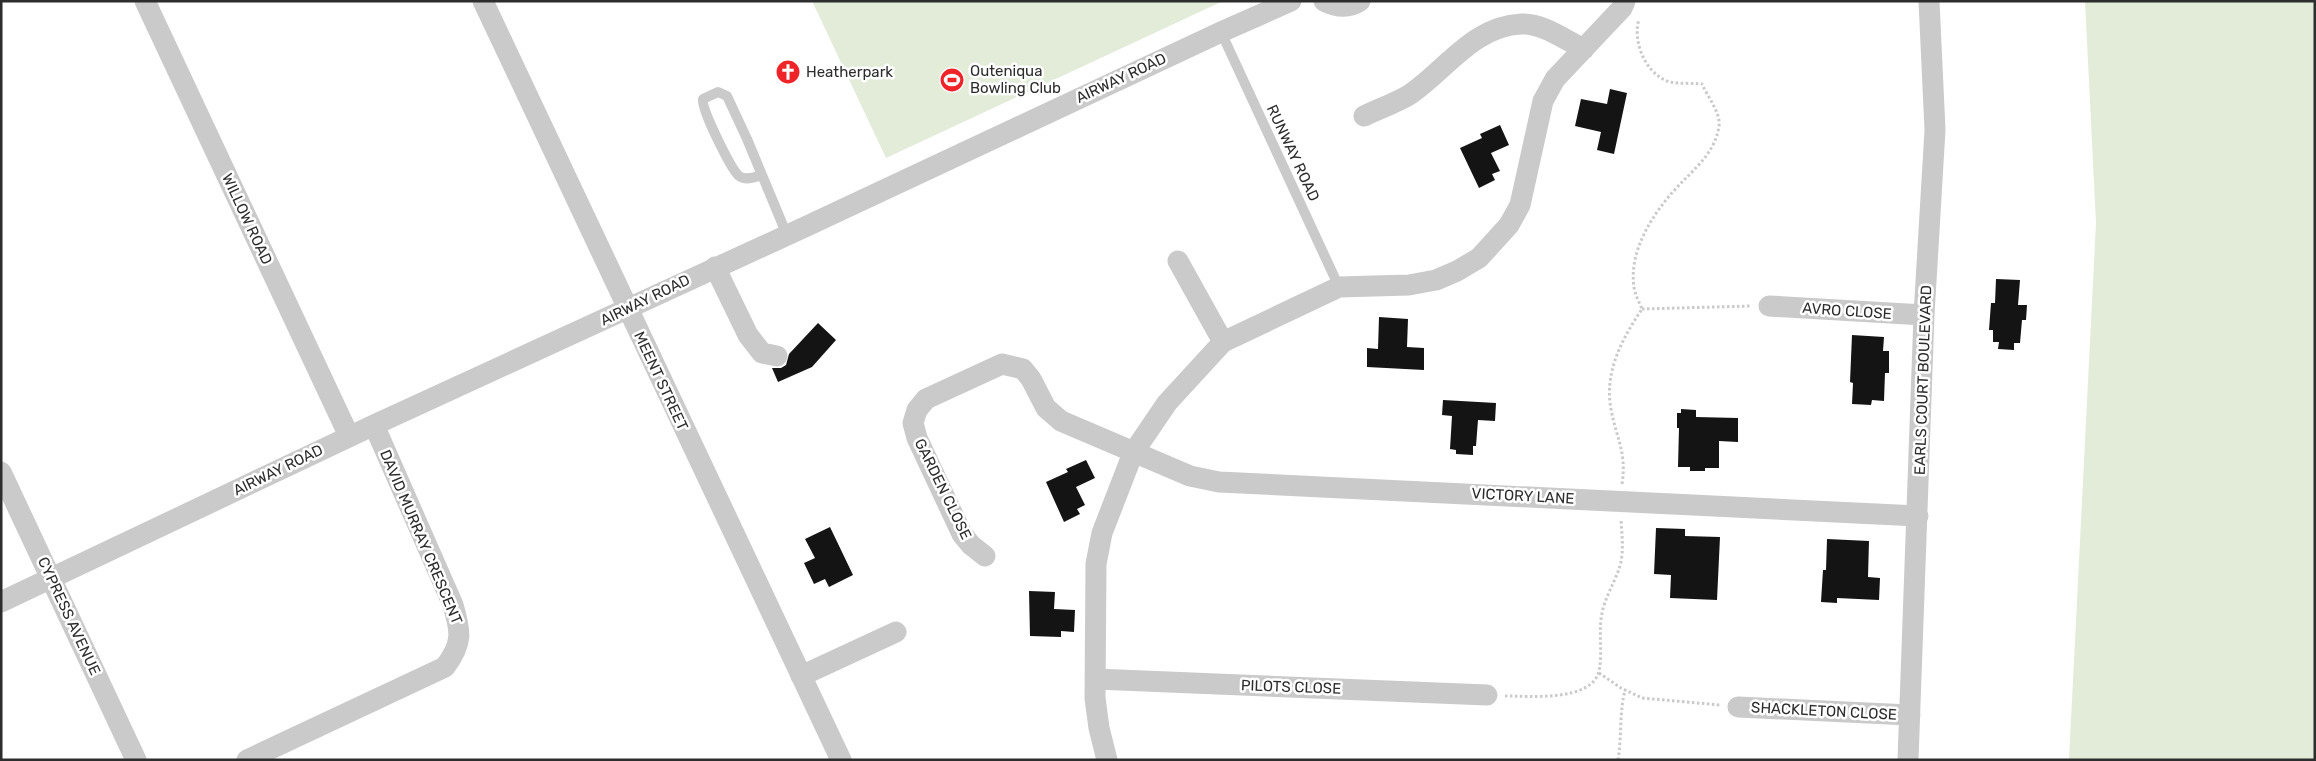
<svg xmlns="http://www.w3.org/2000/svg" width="2316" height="761" viewBox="0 0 2316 761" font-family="Rubik,sans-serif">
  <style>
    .green { fill: #e2ecd9 }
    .building { fill: #141414 }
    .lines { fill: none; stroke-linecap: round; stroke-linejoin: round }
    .path { stroke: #cacaca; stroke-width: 3; stroke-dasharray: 2.5 2.5; stroke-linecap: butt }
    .service { stroke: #cacaca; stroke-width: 10 }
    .minor { stroke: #cacaca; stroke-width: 21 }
    .labels { text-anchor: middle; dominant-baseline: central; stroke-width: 5; stroke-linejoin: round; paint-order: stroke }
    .poi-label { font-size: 15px; fill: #2d2d2d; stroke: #fff; text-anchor: start }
    .street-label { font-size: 15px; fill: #2d2d2d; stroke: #fff }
  </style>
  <rect width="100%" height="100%" fill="#fff"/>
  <!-- green -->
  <path class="green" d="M812 1H1223L886 158Z
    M2085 1H2315V760H2069L2096 223Z"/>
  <!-- building -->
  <path class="building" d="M1610 89 1627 93 1614 154 1597 150 1601 132 1575 126 1581 99 1607 104Z
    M1500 125 1509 145 1491 153 1500 171 1492 174 1495 180 1479 188 1460 148 1482 138 1480 134Z
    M1996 279 2020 280 2018 305H2027L2026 320H2022L2020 343H2014V350L1998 349 1999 342H1993V330H1989L1991 303H1995Z
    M1379 317 1408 319 1407 347 1424 348V370L1367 367V348L1378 349Z
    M818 323 836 340 812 367 778 382 772 368H781L786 365 789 354Z
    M1852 335 1884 337 1883 351H1889V373H1885L1884 401 1872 400 1871 405 1852 404 1853 383 1850 382Z
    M1443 400 1496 403 1495 421 1478 420 1476 446H1473V455L1456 454V450L1450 449 1452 416 1442 415Z
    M1681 409 1696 410V417L1738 418V442L1719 441V468H1705V471H1690V467H1678L1679 428H1677V413H1681Z
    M1086 460 1095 478 1076 487 1085 505 1077 509 1080 514 1064 522 1046 482 1068 472 1066 469Z
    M830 527 853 575 829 587 825 579 814 584 804 563 815 558 805 539Z
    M1656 528 1685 529V536L1720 537 1717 600 1670 598 1671 575 1654 574Z
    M1827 539 1869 541 1868 577 1880 578 1879 600 1837 598V603L1821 602 1823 570H1826Z
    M1029 591 1055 592 1054 609 1075 610 1074 632 1061 631V637L1030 636Z"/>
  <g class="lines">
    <!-- path -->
    <path class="path" d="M1642 309 1751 306
      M1622 484C1627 452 1616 438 1611 409 1604 372 1622 339 1642 309 1639 302 1635 294 1634 287 1628 247 1658 206 1684 180 1699 165 1716 149 1719 126 1721 113 1707 96 1702 84 1692 83 1680 84 1670 82 1646 75 1632 42 1639 19
      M1599 673 1621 688 1642 698 1720 705
      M1505 696C1529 696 1592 702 1599 671 1603 652 1598 632 1602 613 1605 597 1615 582 1620 566 1624 551 1622 536 1621 520
      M1618 760C1622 736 1619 714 1625 690"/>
    <!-- service -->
    <path class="service" d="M1221 32 1339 287
      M762 175C755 177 746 181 739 176 731 169 701 109 703 99L718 92 727 96 747 139 787 235"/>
    <!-- minor -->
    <path class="minor" d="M145 1 349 436
      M483 1 841 760
      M1324 1C1336 7 1348 9 1360 1
      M1364 116C1378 109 1396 103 1409 95 1445 71 1473 26 1521 24 1543 23 1565 40 1584 49
      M1178 261 1223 342
      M715 267 748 335 762 353 777 356
      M1769 306 1924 315
      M1 472 136 760
      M985 556 971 545 962 534 917 438 913 423 917 410 926 399 1002 364 1023 369 1031 379 1046 408 1061 421 1190 476 1219 482 1918 516
      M1 602 374 425 807 226 1221 32 1291 1
      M801 676 896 632
      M1095 679 1487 695
      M1738 707 1910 715
      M247 760 445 667C463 643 461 632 453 605L374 425
      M1107 760 1099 728 1095 698 1096 564 1102 533 1133 453 1167 403 1223 342 1339 287 1409 285 1436 280 1457 271 1479 258 1509 225 1520 205 1543 101 1555 79 1622 8 1625 1
      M1908 760 1924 315 1935 130 1929 1"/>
  </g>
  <!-- icons -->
  <defs>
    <symbol id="church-disc" viewBox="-11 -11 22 22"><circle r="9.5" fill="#ef2429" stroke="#fff"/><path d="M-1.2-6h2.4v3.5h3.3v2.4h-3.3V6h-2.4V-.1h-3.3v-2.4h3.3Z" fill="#fff"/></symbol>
    <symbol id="stadium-disc" viewBox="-11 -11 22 22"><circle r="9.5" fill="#ef2429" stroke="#fff"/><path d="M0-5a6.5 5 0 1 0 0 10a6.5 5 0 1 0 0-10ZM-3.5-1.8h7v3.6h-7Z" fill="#fff"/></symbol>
  </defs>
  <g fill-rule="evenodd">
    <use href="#church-disc" x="774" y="58" width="28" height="28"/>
    <use href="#stadium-disc" x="938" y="66" width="28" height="28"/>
  </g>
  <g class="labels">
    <!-- poi labels -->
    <g class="poi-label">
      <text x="970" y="71">Outeniqua<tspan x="970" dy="17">Bowling Club</tspan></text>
      <text x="806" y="72">Heatherpark</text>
    </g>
    <!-- street labels -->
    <g class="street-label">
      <text transform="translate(1121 78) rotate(-25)">AIRWAY ROAD</text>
      <text transform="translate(1293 153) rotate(65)">RUNWAY ROAD</text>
      <text transform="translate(247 219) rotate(65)">WILLOW ROAD</text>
      <text transform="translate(645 300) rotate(-26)">AIRWAY ROAD</text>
      <text transform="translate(1847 311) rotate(4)">AVRO CLOSE</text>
      <text transform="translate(1923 380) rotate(-88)">EARLS COURT BOULEVARD</text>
      <text transform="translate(661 381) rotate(65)">MEENT STREET</text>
      <text transform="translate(278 470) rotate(-26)">AIRWAY ROAD</text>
      <text transform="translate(943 489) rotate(64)">GARDEN CLOSE</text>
      <text transform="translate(1523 496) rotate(3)">VICTORY LANE</text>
      <text transform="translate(421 537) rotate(67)">DAVID MURRAY CRESCENT</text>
      <text transform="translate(69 616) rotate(65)">CYPRESS AVENUE</text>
      <text transform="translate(1291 687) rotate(2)">PILOTS CLOSE</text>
      <text transform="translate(1824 711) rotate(3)">SHACKLETON CLOSE</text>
    </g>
  </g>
  <!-- border -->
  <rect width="2316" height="761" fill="none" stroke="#2d2d2d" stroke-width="5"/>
</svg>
